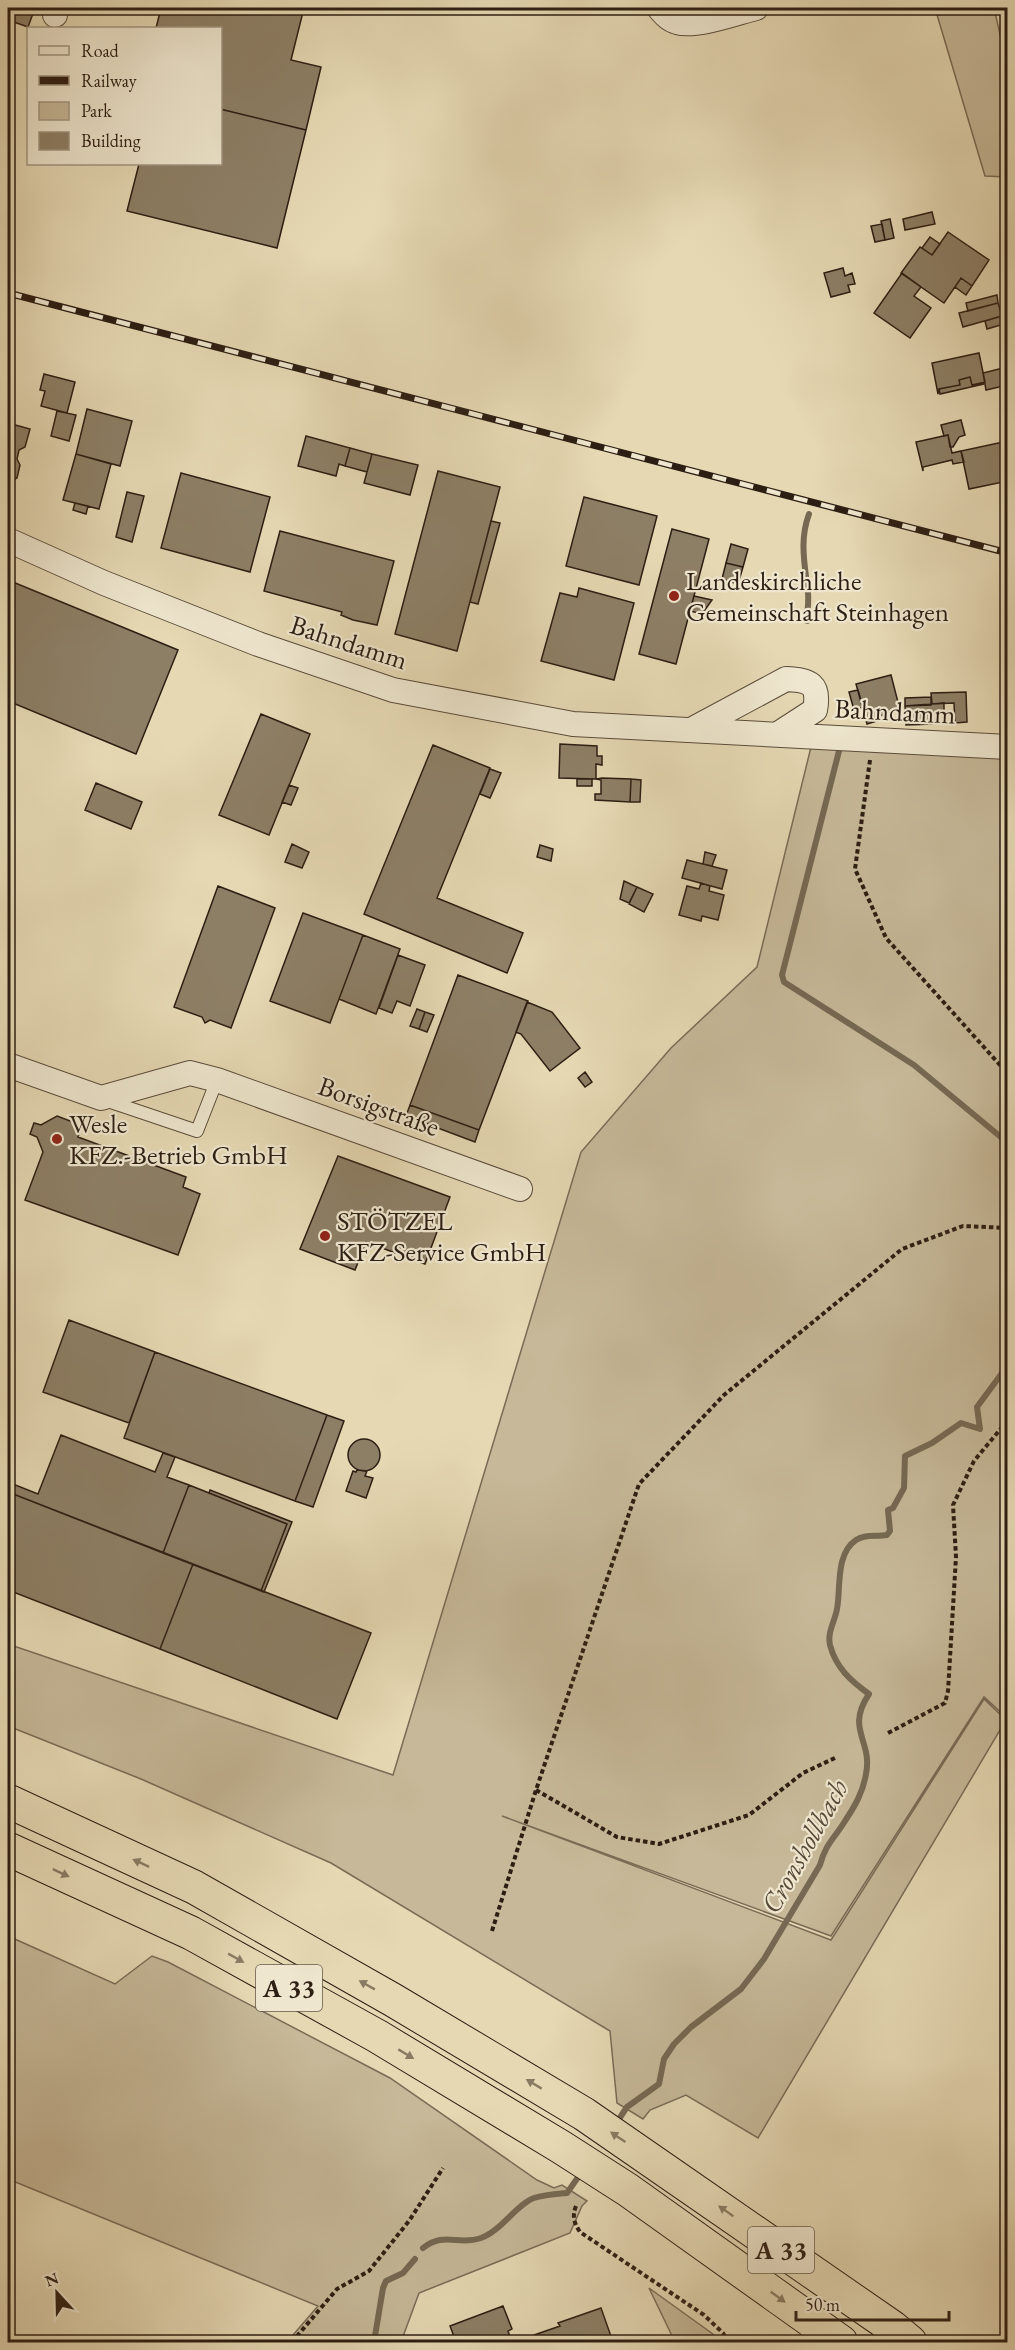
<svg xmlns="http://www.w3.org/2000/svg" width="1015" height="2350" viewBox="0 0 1015 2350" font-family="'EB Garamond',serif">
  <style>
    .green { fill: #c6b898; stroke: #7a6b56; stroke-width: 1.5 }
    .lines { fill: none; stroke-linecap: round; stroke-linejoin: round }
    .stream { stroke: #766853; stroke-width: 6 }
    .building { fill: #8d7f66; stroke: #2d1e13; stroke-width: 1.5 }
    .service-casing { stroke: #5b4c3b; stroke-width: 14 }
    .minor-casing { stroke: #5b4c3b; stroke-width: 26 }
    .motorway-casing { stroke: #2d1e13; stroke-width: 35 }
    .path { stroke: #2d1e13; stroke-width: 4; stroke-dasharray: 4.5 3; stroke-linecap: butt }
    .service { stroke: #eee6ce; stroke-width: 12 }
    .minor { stroke: #eee6ce; stroke-width: 24 }
    .motorway { stroke: #e5d8b3; stroke-width: 33 }
    .rail-casing { stroke: #2d1e13; stroke-width: 7 }
    .rail { stroke: #eee6ce; stroke-width: 4.5; stroke-dasharray: 14; stroke-linecap: butt }
    .oneway { fill: #897b63 }
    .poi-dot { fill: #8f2418; stroke: #eee6ce; stroke-width: 2 }
    .labels { text-anchor: middle; dominant-baseline: central; stroke-width: 4.5; stroke-linejoin: round; paint-order: stroke }
    .shield { fill: #eee6ce; stroke: #675a4b; stroke-width: 1.5 }
    .shield-label { font-size: 26px; font-weight: bold; fill: #2d1e13 }
    .poi-label { font-size: 27px; fill: #2d1e13; stroke: #eee6ce; text-anchor: start }
    .street-label { font-size: 27px; fill: #2d1e13; stroke: #eee6ce }
    .water-label { font-size: 28px; font-style: italic; fill: #574938; stroke: #eee6ce }
  </style>
  <rect width="100%" height="100%" fill="#e5d8b3"/>
  <filter id="stains"><feTurbulence type="fractalNoise" baseFrequency=".00333" numOctaves="4"/><feColorMatrix values="0 0 0 0 .2 0 0 0 0 .09 0 0 0 0 .02 0 0 0 .5 -.17"/></filter>
  <radialGradient id="worn" r=".72"><stop offset=".6" stop-color="#630" stop-opacity="0"/><stop offset="1" stop-color="#630" stop-opacity=".3"/></radialGradient>
  <!-- green -->
  <path class="green" d="M935 8H994L1007 64V177L985 176Z
    M811 747 1007 756V1718L984 1697 831 1936 502 1816 831 1940 984 1699 1006 1720 758 2138 686 2095 650 2110 643 2119 617 2103 610 2031 331 1863 141 1779 8 1726V1644L393 1775 581 1152 671 1048 757 967Z
    M8 1936 115 1984 152 1956 168 1962 390 2078 537 2180 554 2188 562 2185 587 2201 582 2206 570 2233 419 2293 401 2342H287L318 2306 8 2179Z
    M649 2288 717 2337 720 2342H675Z"/>
  <g class="lines">
    <!-- stream -->
    <path class="stream" d="M807 621C807 612 809 602 808 593 805 565 799 541 809 514
      M839 751 782 975 784 982 914 1065 1008 1143
      M615 2125 627 2107 659 2084 664 2059 674 2044 691 2027 741 1989 764 1959 820 1865C826 1843 834 1839 845 1821 855 1806 863 1792 866 1774 873 1740 845 1730 869 1694 851 1681 836 1668 830 1645 827 1632 835 1621 837 1609 841 1589 835 1554 856 1540 865 1534 876 1537 887 1535L890 1531 888 1510 893 1508 904 1488 905 1456 932 1443 961 1423 980 1429 977 1407 1008 1365
      M423 2248C444 2231 458 2246 481 2238 501 2231 517 2204 534 2198 544 2195 557 2194 567 2193L581 2173
      M374 2342 383 2288 386 2281 403 2273 415 2259"/>
  </g>
  <!-- building -->
  <path class="building" d="M8 8H35L28 27 8 20Z
    M161 8H304L291 60 321 67 306 130 220 109V28H156Z
    M220 109 306 130 277 248 127 211 139 164H220Z
    M932 212 935 224 905 230 903 219Z
    M890 219 894 238 885 240 881 221Z
    M882 224 885 240 875 242 871 226Z
    M948 232 989 260 972 286 961 278 944 303 901 273 920 247 932 255Z
    M930 237 940 244 932 255 922 248Z
    M843 268 845 276 852 273 855 284 848 285 850 292 831 297 824 273Z
    M902 273 921 287 914 296 931 308 910 338 874 313Z
    M961 278 972 286 966 295 955 287Z
    M997 295 998 303 968 311 966 303Z
    M998 303 1002 316 963 327 959 313Z
    M1002 316 1004 324 987 329 985 321Z
    M979 353 985 382 972 385 970 377 959 380 960 385 939 389 938 394 932 363Z
    M1007 367 1008 385 986 390 983 373Z
    M44 374 75 382 67 413 41 406 45 391 40 390Z
    M970 377 972 385 984 384 940 394 939 389 960 385 959 380Z
    M87 409 132 421 120 466 76 454Z
    M57 411 76 415 69 441 51 436Z
    M961 420 965 435 959 437 953 447H950L948 435 944 436 941 425Z
    M8 423 30 429 25 447 19 450 17 459 20 465 17 478 10 482 8 481Z
    M948 435 952 453 961 451 964 462 953 464 952 460 923 467V471L916 442Z
    M306 436 350 448 345 466 339 464 336 476 298 466Z
    M1008 441V481L969 489 961 451Z
    M350 448 372 454 367 472 345 466Z
    M76 454 111 464 99 509 63 500Z
    M372 454 418 465 410 495 364 483Z
    M438 471 500 487 457 651 395 634Z
    M181 473 270 497 250 572 161 548Z
    M127 492 144 496 132 542 116 537Z
    M584 497 657 516 639 585 566 566Z
    M75 503 88 506 86 514 73 510Z
    M491 521 500 523 478 604 470 602Z
    M672 529 709 539 676 664 639 654Z
    M280 531 394 561 377 625 353 620 341 615 342 612 264 591Z
    M731 544 748 549 743 567 726 563Z
    M726 563 743 567 738 584 722 579Z
    M8 580 178 650 136 754 8 701Z
    M579 588 634 603 614 680 541 661 560 593 577 597Z
    M694 596 712 600 702 614 690 611Z
    M891 675 900 710 879 716 880 720 867 724 856 684Z
    M858 690 863 707 854 710 849 692Z
    M966 692 967 722 955 723 954 703 932 704 931 693Z
    M931 697V705L905 706V698Z
    M944 703V712H932L933 724 906 725 905 706Z
    M261 714 310 734 269 835 219 815Z
    M560 744 597 746V756H602V765L596 764V779L559 778Z
    M433 745 490 768 437 898 523 933 507 973 364 914Z
    M490 769 501 773 490 798 480 794Z
    M602 778 631 779 630 802 595 800V794H601V780L596 779Z
    M577 779H592V786H577Z
    M631 779 641 780 640 802H630Z
    M96 783 142 802 131 829 85 810Z
    M289 785 298 788 291 805 282 802Z
    M292 844 309 852 302 868 285 862Z
    M540 845 553 849 551 861 537 857Z
    M705 852 716 855 712 866 703 864Z
    M687 860 727 870 722 889 682 878Z
    M624 881 637 887 629 903 620 899Z
    M701 883 710 886 709 891 724 895 718 920 702 916 701 921 679 915 687 886 699 889Z
    M218 886 275 908 231 1028 210 1020 205 1023 202 1017 174 1007Z
    M637 887 653 894 644 912 629 904Z
    M303 913 363 935 330 1023 270 1001Z
    M363 935 400 949 376 1014 339 999Z
    M398 955 425 965 410 1006 397 1001 392 1013 379 1008Z
    M458 975 528 1001 479 1130 410 1105Z
    M527 1002 552 1012 580 1048 550 1071 521 1034 516 1032Z
    M417 1009 425 1012 419 1029 410 1026Z
    M425 1012 434 1015 427 1032 419 1029Z
    M585 1072 592 1082 585 1087 578 1078Z
    M410 1105 479 1130 475 1142 406 1116Z
    M57 1116 73 1122 79 1134 78 1137 186 1177 183 1187 200 1194 178 1255 25 1200 43 1152 37 1137 30 1134 34 1123 41 1125Z
    M338 1156 450 1197 425 1264 366 1242 355 1270 300 1249Z
    M69 1320 155 1352 129 1423 43 1392Z
    M155 1352 327 1415 295 1501 124 1438Z
    M327 1415 344 1421 313 1507 295 1501Z
    M61 1435 155 1472 163 1453 175 1457 167 1477 189 1485 163 1553 8 1492V1482L38 1494Z
    M348 1455a16 16 0 1 1 32 0a16 16 0 1 1-32 0Z
    M357 1470 367 1471 365 1476 373 1478 366 1498 346 1491 353 1471 356 1472Z
    M189 1485 287 1524 261 1591 163 1553Z
    M210 1490 292 1522 264 1592 261 1591 287 1524 209 1493Z
    M8 1492 193 1564 160 1649 8 1590Z
    M193 1564 371 1633 337 1719 160 1649Z
    M503 2306 512 2329 508 2331 512 2342H456L450 2326Z
    M601 2308 613 2342H514L560 2326 558 2323Z"/>
  <g class="lines">
    <defs>
      <path id="service" d="M105 1100 197 1131 217 1080"/>
      <path id="minor" d="M659 8C664 14 669 20 677 22 696 28 736 13 756 8
        M55 15 56 8
        M8 540 104 583 258 644 393 690 573 724 1008 747
        M691 730 786 679C810 680 820 684 815 710L778 734
        M8 1065 101 1098 190 1073 217 1080 520 1189"/>
      <path id="motorway" d="M8 1801 194 1887 393 2000 584 2114 892 2327 910 2342
        M8 1849 191 1933 377 2036 561 2147 628 2190 841 2342"/>
    </defs>
    <!-- service casing -->
    <use href="#service" class="service-casing"/>
    <!-- minor casing -->
    <use href="#minor" class="minor-casing"/>
    <!-- motorway casing -->
    <use href="#motorway" class="motorway-casing"/>
    <!-- path -->
    <path class="path" d="M870 760 855 869 886 938 1008 1074
      M888 1733 945 1703 948 1691 956 1557 953 1505 974 1461 1008 1420
      M536 1790 617 1837 659 1844 749 1815 803 1773 837 1757
      M492 1931 536 1790 639 1484 724 1395 902 1249 963 1226 1008 1228
      M576 2206C572 2216 574 2223 580 2232L704 2315 723 2333 728 2342
      M292 2342 337 2289 369 2271 409 2221 443 2168"/>
    <!-- service -->
    <use href="#service" class="service"/>
    <!-- minor -->
    <use href="#minor" class="minor"/>
    <!-- motorway -->
    <use href="#motorway" class="motorway"/>
    <defs>
      <path id="rail" d="M8 293 1008 553"/>
    </defs>
    <!-- rail casing -->
    <use href="#rail" class="rail-casing"/>
    <!-- rail -->
    <use href="#rail" class="rail"/>
  </g>
  <!-- one-way arrows -->
  <defs><path id="oneway-solid" d="M-6-.8H1V-3.2L6.5 0L1 3.2V.8H-6Z" transform="scale(1.5)"/></defs>
  <g class="oneway">
    <use href="#oneway-solid" transform="translate(141 1863) rotate(-155)"/>
    <use href="#oneway-solid" transform="translate(61 1873) rotate(25)"/>
    <use href="#oneway-solid" transform="translate(236 1958) rotate(29)"/>
    <use href="#oneway-solid" transform="translate(367 1985) rotate(-151)"/>
    <use href="#oneway-solid" transform="translate(406 2054) rotate(31)"/>
    <use href="#oneway-solid" transform="translate(534 2084) rotate(-149)"/>
    <use href="#oneway-solid" transform="translate(618 2137) rotate(-146)"/>
    <use href="#oneway-solid" transform="translate(726 2211) rotate(-145)"/>
    <use href="#oneway-solid" transform="translate(778 2297) rotate(36)"/>
  </g>
  <!-- markers -->
  <g class="poi-dot">
    <circle cx="674" cy="596" r="6"/>
    <circle cx="57" cy="1139" r="6"/>
    <circle cx="325" cy="1236" r="6"/>
  </g>
  <g class="labels">
    <!-- shield labels -->
    <g class="shield">
      <rect x="256" y="1965" width="66" height="46" rx="4.5"/>
      <rect x="748" y="2227" width="66" height="46" rx="4.5"/>
    </g>
    <g class="shield-label">
      <text x="289" y="1988">A 33</text>
      <text x="781" y="2250">A 33</text>
    </g>
    <!-- poi labels -->
    <g class="poi-label">
      <text x="686" y="580">Landeskirchliche<tspan x="686" dy="31">Gemeinschaft Steinhagen</tspan></text>
      <text x="69" y="1123">Wesle<tspan x="69" dy="31">KFZ.-Betrieb GmbH</tspan></text>
      <text x="337" y="1220">STÖTZEL<tspan x="337" dy="31">KFZ-Service GmbH</tspan></text>
    </g>
    <!-- street labels -->
    <g class="street-label">
      <text transform="translate(349 642) rotate(18)">Bahndamm</text>
      <text transform="translate(895 711) rotate(3)">Bahndamm</text>
      <text transform="translate(379 1106) rotate(20)">Borsigstraße</text>
    </g>
    <!-- water labels -->
    <g class="water-label">
      <text transform="translate(804 1846) rotate(-61)">Cronshollbach</text>
    </g>
  </g>
  <!-- margin -->
  <rect width="1015" height="2350" fill="none" stroke="#e5d8b3" stroke-width="30"/>
  <rect x="9" y="9" width="997" height="2332" fill="none" stroke="#2d1e13" stroke-width="3"/>
  <rect x="15" y="15" width="985" height="2320" fill="none" stroke="#2d1e13" stroke-width="1.5"/>
  <!-- legend -->
  <rect x="27" y="27" width="195" height="138" fill="#eee6ce" stroke="#a19683" stroke-width="1.5"/>
  <rect x="39" y="46" width="30" height="9" fill="#eee6ce" stroke="#a19683" stroke-width="1.5"/>
  <text x="81" y="57" font-size="18" fill="#2d1e13">Road</text>
  <rect x="39" y="76" width="30" height="9" fill="#2d1e13" stroke="#a19683" stroke-width="1.5"/>
  <text x="81" y="87" font-size="18" fill="#2d1e13">Railway</text>
  <rect x="39" y="102" width="30" height="18" fill="#c6b898" stroke="#a19683" stroke-width="1.5"/>
  <text x="81" y="117" font-size="18" fill="#2d1e13">Park</text>
  <rect x="39" y="132" width="30" height="18" fill="#8d7f66" stroke="#a19683" stroke-width="1.5"/>
  <text x="81" y="147" font-size="18" fill="#2d1e13">Building</text>
  <!-- north arrow -->
  <g transform="translate(57 2293) rotate(338)" stroke="#eee6ce" stroke-width="4.5" paint-order="stroke">
  <path d="M0-4.5L10 22L0 15L-10 22Z" fill="#2d1e13"/>
  <text y="-9" font-size="16" font-weight="bold" text-anchor="middle" fill="#2d1e13">N</text>
  </g>
  <!-- scale -->
  <path d="M796 2311v9h153v-9" fill="none" stroke="#2d1e13" stroke-width="3"/>
  <text x="805" y="2311" font-size="18" fill="#2d1e13" stroke="#eee6ce" stroke-width="4.5" paint-order="stroke">50 m</text>
  <rect width="100%" height="100%" filter="url(#stains)"/>
  <rect width="100%" height="100%" fill="url(#worn)"/>
</svg>
